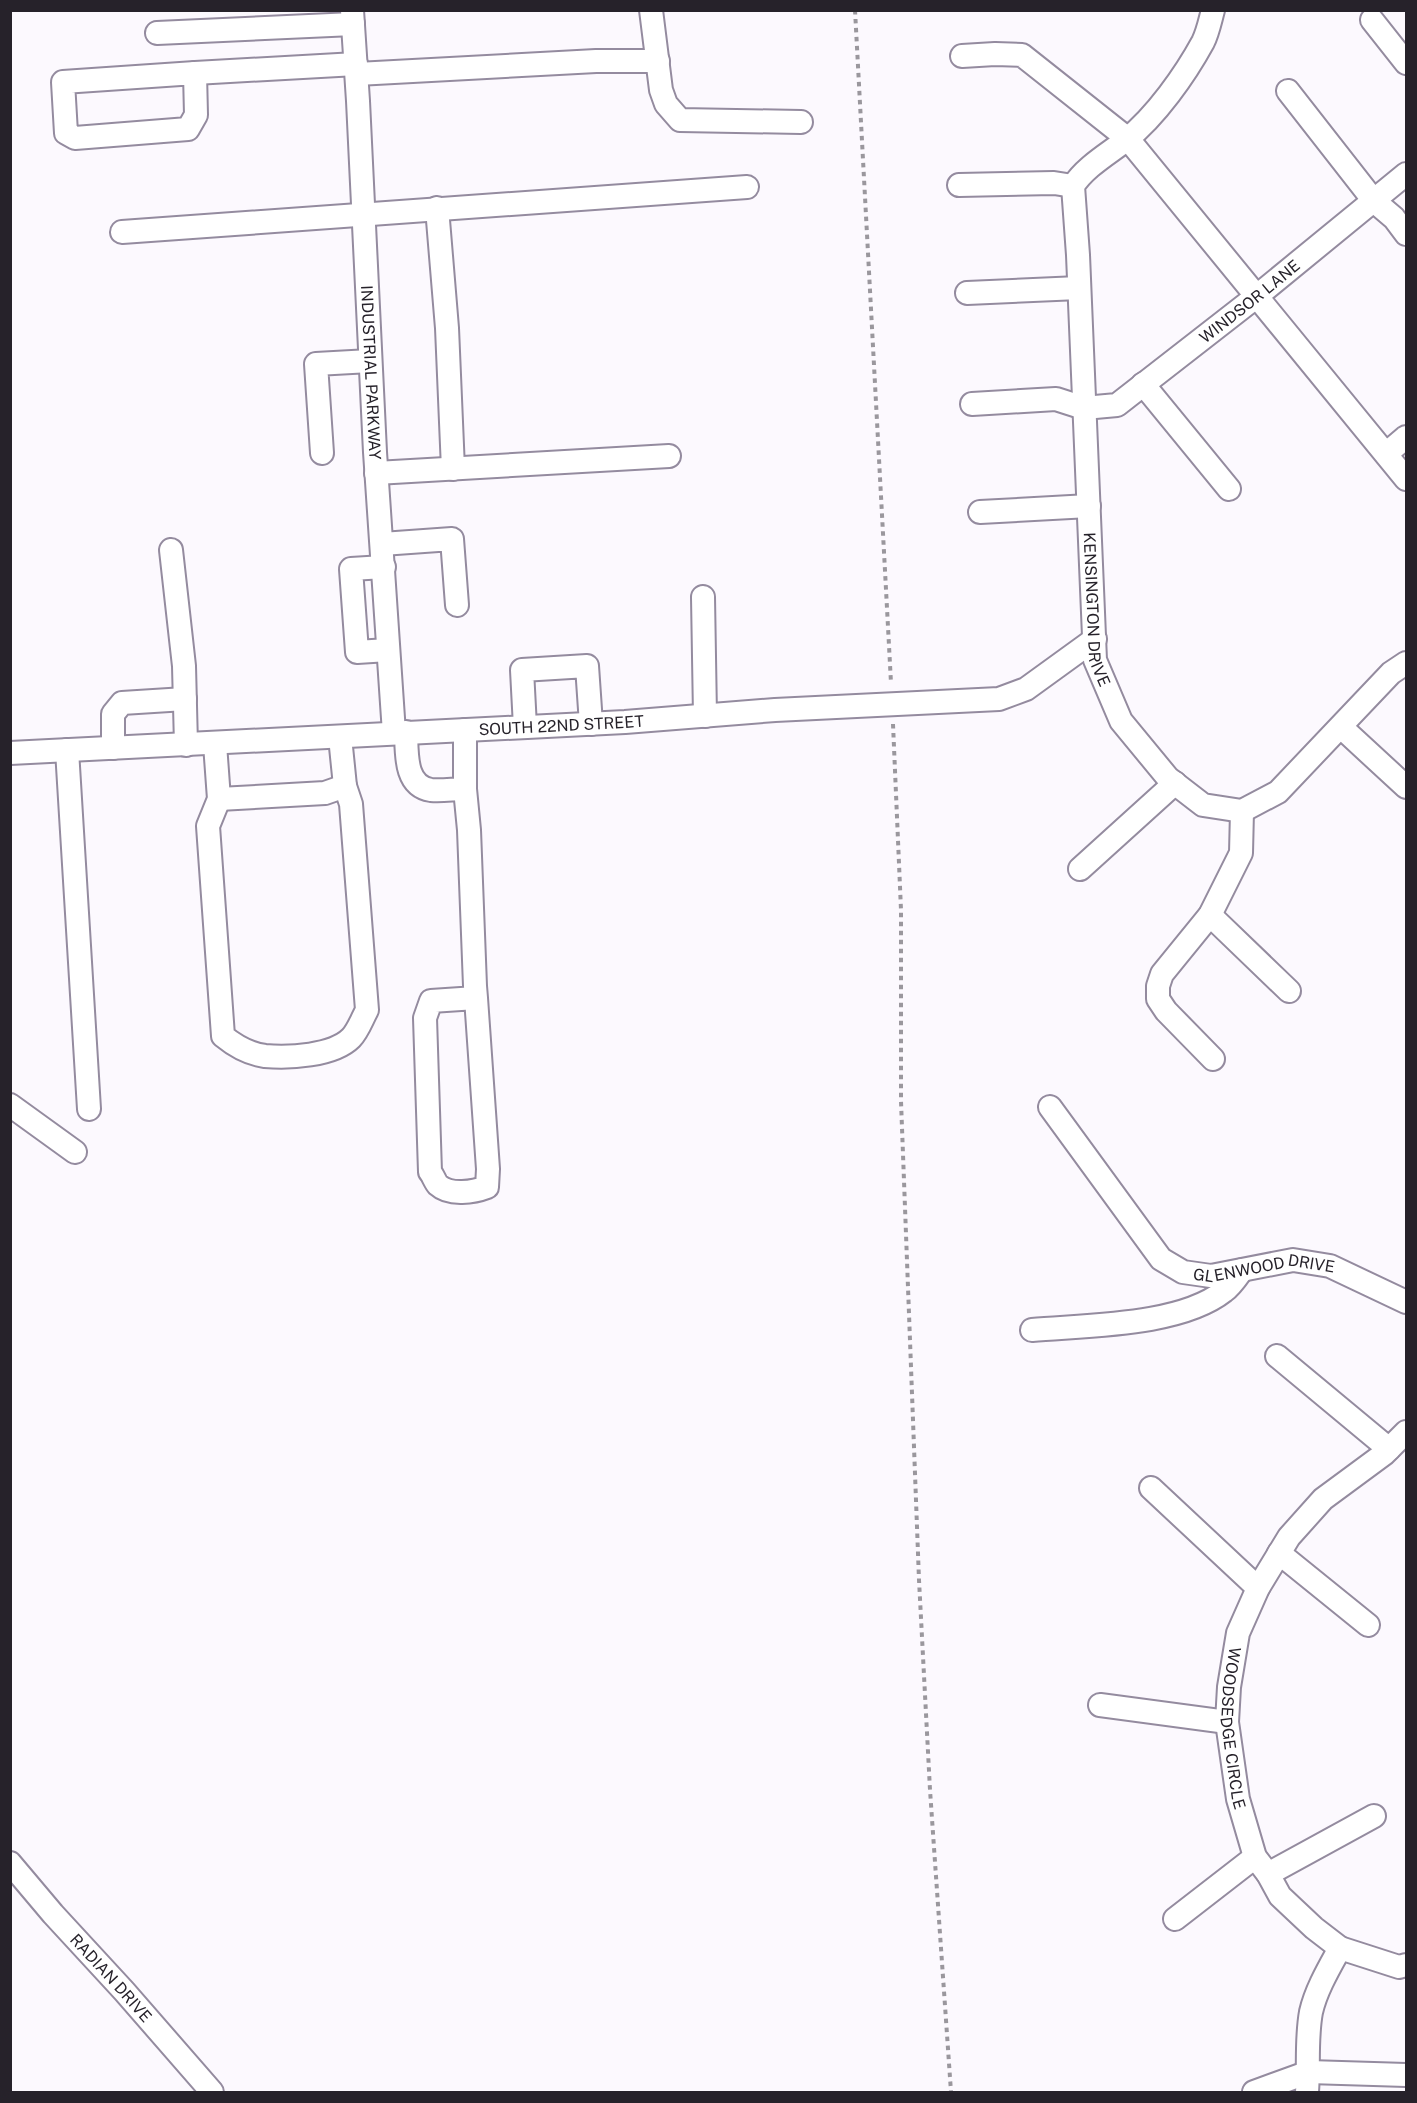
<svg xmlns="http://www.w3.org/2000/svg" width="1417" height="2103" viewBox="0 0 1417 2103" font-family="'Public Sans',sans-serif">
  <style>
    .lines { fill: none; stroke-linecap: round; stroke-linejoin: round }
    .minor-casing { stroke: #948b9f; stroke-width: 26 }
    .path { stroke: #9a979d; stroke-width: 4; stroke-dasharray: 4.5 4.5; stroke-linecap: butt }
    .minor { stroke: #fff; stroke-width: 22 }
    .labels { text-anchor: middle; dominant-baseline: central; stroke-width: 6; stroke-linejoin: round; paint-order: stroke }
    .street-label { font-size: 16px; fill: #26222a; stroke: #fff }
  </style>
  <rect width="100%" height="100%" fill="#fcf9fe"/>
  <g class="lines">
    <defs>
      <g id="minor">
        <path id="s1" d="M352 10 358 101 375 452 394 733"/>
        <path d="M651 10 661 90 666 104 680 120 801 122"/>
        <path id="s2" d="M1213 10C1210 21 1208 32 1203 42 1185 75 1156 116 1126 140 1108 154 1085 167 1073 186L1078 255 1095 660 1121 721 1168 778 1203 805 1242 811 1278 792 1391 673 1406 663"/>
        <path d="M1372 20 1406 63"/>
        <path d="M157 33 353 24"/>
        <path d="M962 56 995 54 1022 55 1128 139 1406 479"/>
        <path d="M195 73 196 115 188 129 75 138 66 133 63 82Z"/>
        <path d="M195 73 356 64"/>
        <path d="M357 74 596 61H658"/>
        <path d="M1288 91 1374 201 1394 218 1406 234"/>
        <path d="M959 185 1054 183 1073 186"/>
        <path d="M437 208 447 328 453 469"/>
        <path d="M122 232 747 187"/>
        <path d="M967 293 1079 288"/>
        <path d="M1143 384 1229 489"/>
        <path id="s3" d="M972 404 1056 399 1084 408 1117 405 1257 296 1406 174"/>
        <path d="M322 453 316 364 370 361"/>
        <path d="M1386 454 1406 437"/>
        <path d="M376 473 669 456"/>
        <path d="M980 512 1089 506"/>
        <path d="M382 544 452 539 457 605"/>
        <path d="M171 550 184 666 186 745"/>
        <path d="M384 567 351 569 357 652 388 650"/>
        <path d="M703 597 705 716"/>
        <path d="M525 727 522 670 587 666 591 724"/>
        <path d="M1341 727 1406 787"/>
        <path d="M406 732C407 752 404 786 431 790 442 791 454 789 465 789V730"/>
        <path d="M215 744 219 799 208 826 223 1036C234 1045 250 1054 265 1056 289 1058 333 1056 351 1038 358 1031 362 1019 367 1010L351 804 345 786"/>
        <path d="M113 748V714L122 703 185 699"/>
        <path d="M67 750 89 1109"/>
        <path id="s4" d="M10 753 625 722 775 710 999 699 1026 689 1095 639"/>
        <path d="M465 789 469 830 475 986 476 998 488 1169 487 1187C474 1192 450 1196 438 1185 435 1182 433 1175 430 1172L425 1018 431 1001 476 998"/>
        <path d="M219 799 325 793 345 786 340 737"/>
        <path d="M1080 869 1175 783"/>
        <path d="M1210 915 1289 991"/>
        <path d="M1213 1059 1166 1011 1158 999V986L1162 974 1210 915 1241 853 1242 811"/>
        <path d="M10 1105 75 1152"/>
        <path id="s5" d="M1050 1107 1161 1259 1183 1272 1211 1276 1293 1260 1330 1266 1406 1302"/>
        <path d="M1032 1330C1087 1325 1180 1326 1224 1291 1231 1286 1237 1277 1242 1270"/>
        <path d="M1277 1356 1389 1449"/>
        <path id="s6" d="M1406 1432 1384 1454 1323 1499 1289 1537 1258 1588 1238 1633 1229 1687 1227 1722 1238 1799 1255 1857 1268 1874 1280 1896 1314 1928 1340 1948 1399 1967 1406 1965"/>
        <path d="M1151 1488 1258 1588"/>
        <path d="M1279 1553 1368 1625"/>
        <path d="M1100 1705 1227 1722"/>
        <path id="s7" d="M10 1863 53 1914 124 1991 212 2092"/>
        <path d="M1268 1874 1374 1816"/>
        <path d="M1175 1919 1255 1857"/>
        <path d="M1254 2092 1309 2072 1406 2075"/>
        <path d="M1307 2092C1309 2066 1306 2039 1311 2012 1316 1990 1329 1968 1340 1948"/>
      </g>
    </defs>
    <!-- minor casing -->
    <use href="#minor" class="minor-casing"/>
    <!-- path -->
    <path class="path" d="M855 10 891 683
      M893 724 901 910V1101L919 1580 930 1790 951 2092"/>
    <!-- minor -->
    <use href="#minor" class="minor"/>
  </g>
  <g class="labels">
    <!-- street labels -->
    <g class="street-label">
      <text stroke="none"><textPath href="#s3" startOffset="315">WINDSOR LANE</textPath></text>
      <text stroke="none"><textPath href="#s1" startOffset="363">INDUSTRIAL PARKWAY</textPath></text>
      <text stroke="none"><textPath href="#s2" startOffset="654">KENSINGTON DRIVE</textPath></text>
      <text stroke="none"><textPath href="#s4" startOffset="552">SOUTH 22ND STREET</textPath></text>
      <text stroke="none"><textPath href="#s5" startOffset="296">GLENWOOD DRIVE</textPath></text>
      <text stroke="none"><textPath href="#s6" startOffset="363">WOODSEDGE CIRCLE</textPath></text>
      <text stroke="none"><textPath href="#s7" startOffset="153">RADIAN DRIVE</textPath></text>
    </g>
  </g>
  <!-- border -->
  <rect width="1417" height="2103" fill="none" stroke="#26222a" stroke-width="24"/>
</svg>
